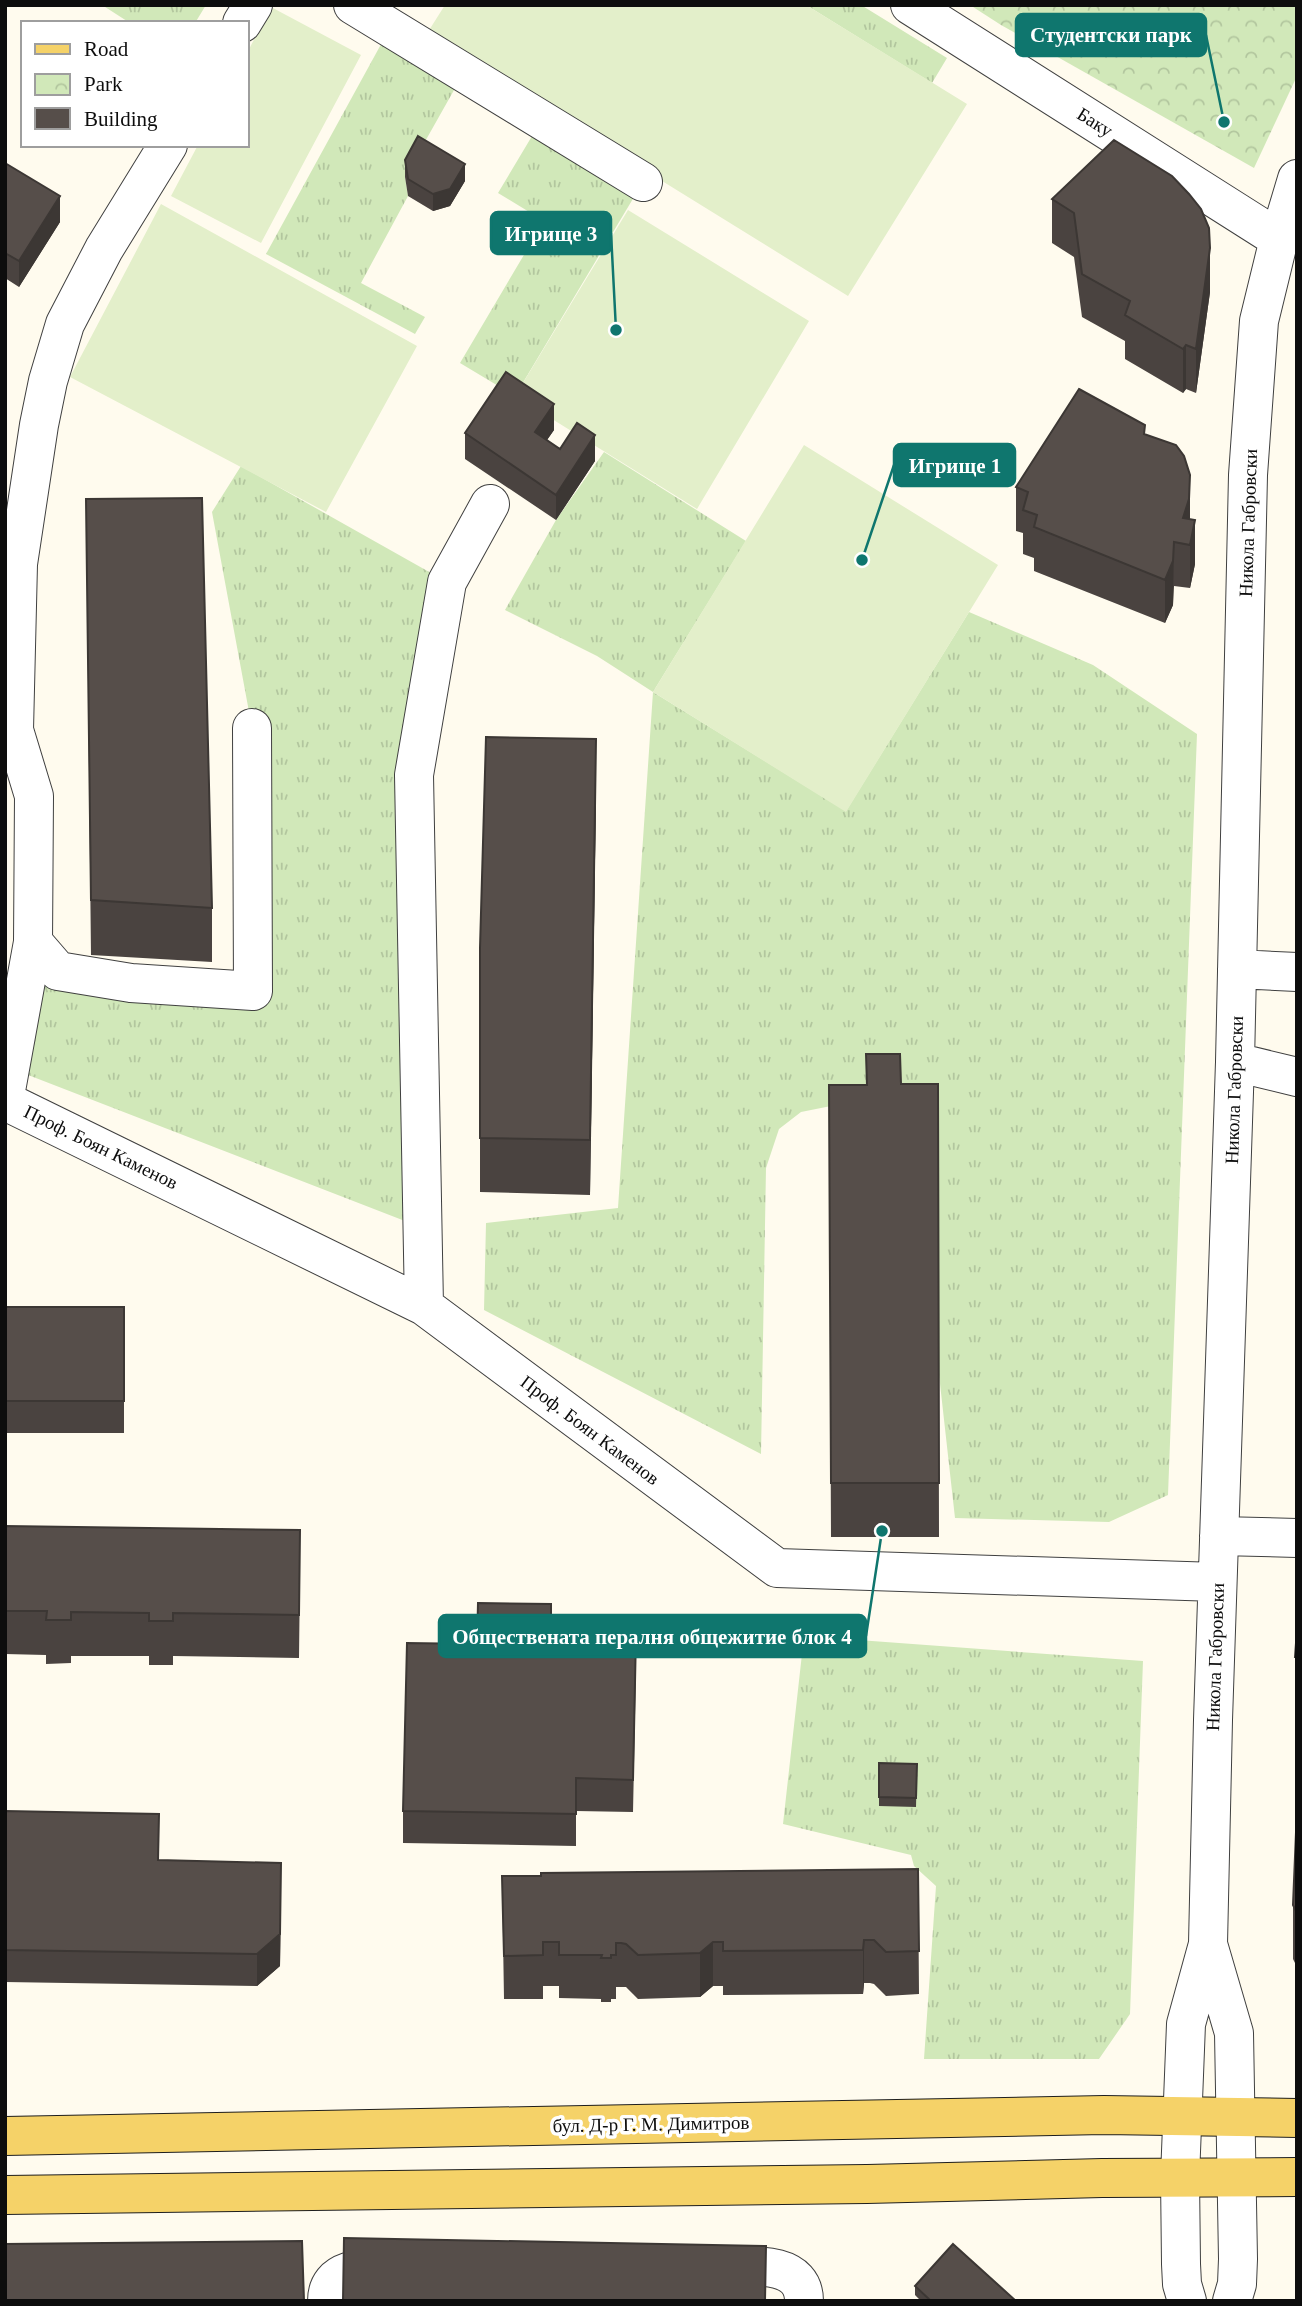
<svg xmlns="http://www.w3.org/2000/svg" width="1302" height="2306" viewBox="0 0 1302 2306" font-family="'Times New Roman',serif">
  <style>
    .grass { fill: url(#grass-tufts) }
    .park { fill: url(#park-crowns) }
    .pitch { fill: #e3efca }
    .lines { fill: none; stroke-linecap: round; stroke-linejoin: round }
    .minor-casing { stroke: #404040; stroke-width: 40 }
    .major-casing { stroke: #1e1e1e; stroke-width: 40 }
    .minor { stroke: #fff; stroke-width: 38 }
    .major { stroke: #f5d268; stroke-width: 38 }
    .wall { fill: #4a4340 }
    .shaded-wall { fill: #3c3734 }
    .building { fill: #564e4a; stroke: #3c3734; stroke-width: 2 }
    .labels { text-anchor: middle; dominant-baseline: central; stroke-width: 7; stroke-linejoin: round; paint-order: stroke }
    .street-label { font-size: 19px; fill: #0d0d0d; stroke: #fff }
    .leader { fill: none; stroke: #0f766e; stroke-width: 2.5 }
    .callout-dot { fill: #0f766e; stroke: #fff; stroke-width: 2.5 }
    .callout { fill: #0f766e; stroke: #0f766e; stroke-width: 2.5 }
    .callout-label { font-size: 21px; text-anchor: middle; font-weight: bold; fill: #fff }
  </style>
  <defs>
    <pattern id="grass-tufts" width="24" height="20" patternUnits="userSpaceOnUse" patternTransform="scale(1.75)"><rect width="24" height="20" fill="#d1e8b9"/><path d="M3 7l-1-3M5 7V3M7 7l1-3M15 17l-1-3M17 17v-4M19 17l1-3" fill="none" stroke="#b2c69e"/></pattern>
    <pattern id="park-crowns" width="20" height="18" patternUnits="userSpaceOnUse" patternTransform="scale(1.75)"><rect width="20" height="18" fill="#d1e8b9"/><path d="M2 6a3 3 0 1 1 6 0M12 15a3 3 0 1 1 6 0" fill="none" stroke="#b2c69e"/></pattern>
  </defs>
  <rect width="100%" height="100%" fill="#fffbee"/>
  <!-- grass -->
  <path class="grass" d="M102 5H206L195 23H130Z
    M806 5H861L947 58 932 83Z
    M385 37 458 83 405 177 408 196 361 283 425 317 415 334 266 254Z
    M541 121 643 182 515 396 460 363 544 221 498 193Z
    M604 452 746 541 653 692 846 811 969 612 1093 665 1197 734 1168 1495 1109 1522 955 1518 938 1366 831 1106 801 1112 779 1129 766 1168 761 1454 484 1310 486 1223 618 1208 653 692 597 656 505 610 556 520Z
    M241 466 447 582 414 775 423 1228 10 1068 27 975 253 991 252 728 212 512Z
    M804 1636 1143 1661 1130 2014 1099 2059H924L936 1886 914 1866 911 1855 783 1824Z"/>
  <!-- park -->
  <path class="park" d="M970 5H1297V76L1254 168 1001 25Z"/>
  <!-- pitch -->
  <path class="pitch" d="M445 5H806L967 104 848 296 426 35Z
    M271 7 361 55 261 243 171 196 198 145H247V53Z
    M161 204 417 346 326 512 70 377Z
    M628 210 809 321 697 509 515 396Z
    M804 445 998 565 846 812 653 692Z"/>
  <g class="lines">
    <defs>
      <path id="minor" d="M353 5 643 182
        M910 5 1279 239
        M242 23 253 5
        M33 942 58 971 131 983 253 991 252 728
        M1237 969 1297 972
        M1235 1062 1297 1077
        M5 1096 33 942 34 796 14 730 18 564 39 425 48 381 65 324 104 249 168 145
        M5 1101 424 1306 777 1568 1217 1582
        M424 1306 414 775 447 582 490 504
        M1219 1536 1297 1538
        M1208 1944 1234 2033 1238 2259 1237 2284 1232 2301
        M713 2267C743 2267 804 2257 804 2301
        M327 2301C327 2265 369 2268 394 2268
        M1187 2301 1182 2284 1181 2264 1180 2177 1186 2024 1208 1944 1213 1720 1235 1062 1248 475 1259 321 1279 239 1297 179"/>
      <path id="major" d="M5 2136 1104 2115 1297 2118
        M5 2195 867 2184 1102 2178 1297 2177"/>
    </defs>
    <!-- minor casing -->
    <use href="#minor" class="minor-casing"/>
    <!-- major casing -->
    <use href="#major" class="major-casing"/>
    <!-- minor -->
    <use href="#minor" class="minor"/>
    <!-- major -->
    <use href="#major" class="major"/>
  </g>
  <!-- wall -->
  <path class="wall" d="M405 160 465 181 450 206 433 211 408 196 405 177Z
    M5 163 60 222 19 287 5 278Z
    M1052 199 1210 292 1196 393 1186 389 1183 393 1125 359V341L1082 317 1074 257 1052 243Z
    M554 430 547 440 560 449 595 461 556 520 465 459V433Z
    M1145 434 1190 519 1195 564 1190 588 1174 586 1173 605 1165 623 1034 571V558L1023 554V533L1016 531V487Z
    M86 499 212 908V962L91 955Z
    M596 793 590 1195 480 1192V948Z
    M901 1084H938L939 1537H831L829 1085Z
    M5 1307H124V1433H5Z
    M5 1526 300 1573 299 1658 173 1656V1665H149V1656H71V1663L46 1664V1655L5 1654Z
    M1297 1629V1701H1295Z
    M551 1633 636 1667 633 1812 576 1811V1846L403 1843V1811L477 1644Z
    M879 1763 917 1764 916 1807 879 1806Z
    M1297 1808V1967L1293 1959V1905Z
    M5 1811 159 1860 281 1896 280 1966 257 1986 5 1982Z
    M918 1869 919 1994 886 1996 874 1984 870 1983H864L863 1994 723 1995V1986H713L700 1997 638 1999 626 1987H616V1999H611V2002H601V1999L559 1998V1986H543V1999H504L502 1876Z
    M915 2286 1016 2301H921L915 2295Z"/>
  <!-- shaded-wall -->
  <path class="shaded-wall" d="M465 164V181L450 206 433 211V194Z
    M60 196V222L19 287V261Z
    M1210 248V292L1196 393V349Z
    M1186 345V389L1183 393V349Z
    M554 404V430L535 457V432Z
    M595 435V461L556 520V495Z
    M1190 475V518L1189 543 1183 518Z
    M1195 520V564L1190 588V545Z
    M1174 542 1173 605 1165 623V580Z
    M596 739V793L590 1195V1140Z
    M281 1896 280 1966 257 1986V1954Z
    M864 1940V1983L863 1994V1950Z
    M713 1942V1986L700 1997V1953Z"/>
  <!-- building -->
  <path class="building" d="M418 136 465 164 450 189 433 194 408 179 405 160Z
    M1114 140 1172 176 1189 194 1201 209 1209 228 1210 248 1196 349 1186 345 1183 349 1125 315 1130 301 1082 274 1074 213 1052 199Z
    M5 163 60 196 19 261 5 253Z
    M506 372 554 404 535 432 560 449 577 423 595 435 556 495 465 433Z
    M1079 389 1145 425 1144 434 1176 445 1184 456 1190 475 1189 499 1183 518 1195 520 1190 545 1174 542 1173 561 1165 580 1034 527 1037 515 1023 510 1028 492 1016 487Z
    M202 498 212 908 91 900 86 499Z
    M486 737 596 739 590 1140 480 1138V948Z
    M866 1054H900L901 1084H938L939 1483H831L829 1085H867Z
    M5 1307H124V1401H5Z
    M5 1526 300 1530 299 1615 173 1613V1621H149V1613L71 1612V1620H46L47 1611H5Z
    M478 1603 551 1604V1633L636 1634 633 1780 576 1778V1814L403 1811 407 1643 477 1644Z
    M1297 1629V1657H1295Z
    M879 1763 917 1764 916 1798 879 1797Z
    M1297 1808V1913L1293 1905Z
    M5 1811 159 1814 158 1860 281 1863 280 1934 257 1954 5 1950Z
    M918 1869 919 1951 886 1952 874 1940H864L863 1950 723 1951V1942H713L700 1953 638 1955 626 1944 621 1943H616V1955H611V1958H601L602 1955H559V1942H543V1955L504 1956 502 1876H541V1873Z
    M344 2238 766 2246 765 2301H343Z
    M302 2241 304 2301H5V2244Z
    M953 2244 1016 2301H931L915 2286Z"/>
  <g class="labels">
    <!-- street labels -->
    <g class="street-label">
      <text transform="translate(1095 122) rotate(32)">Баку</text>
      <text transform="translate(1248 523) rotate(-88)">Никола Габровски</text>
      <text transform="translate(1234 1090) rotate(-88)">Никола Габровски</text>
      <text transform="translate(101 1147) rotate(26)">Проф. Боян Каменов</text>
      <text transform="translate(590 1430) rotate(37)">Проф. Боян Каменов</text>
      <text transform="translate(1215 1657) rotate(-88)">Никола Габровски</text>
      <text transform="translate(651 2124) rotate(-1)">бул. Д-р Г. М. Димитров</text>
    </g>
  </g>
  <!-- callouts -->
  <path class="leader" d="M1224 122L1206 35M616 330L611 233M862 560L894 465M882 1531L866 1636"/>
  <g class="callout-dot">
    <circle cx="1224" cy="122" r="7"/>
    <circle cx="616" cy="330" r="7"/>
    <circle cx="862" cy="560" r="7"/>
    <circle cx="882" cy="1531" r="7"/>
  </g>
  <g class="callout">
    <rect x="1016" y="14" width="190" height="42" rx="7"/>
    <rect x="491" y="212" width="120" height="42" rx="7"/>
    <rect x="894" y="444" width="121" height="42" rx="7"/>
    <rect x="439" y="1615" width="427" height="42" rx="7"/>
  </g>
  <g class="callout-label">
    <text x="1111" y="42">Студентски парк</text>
    <text x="551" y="241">Игрище 3</text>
    <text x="955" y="473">Игрище 1</text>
    <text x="652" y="1644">Обществената пералня общежитие блок 4</text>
  </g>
  <!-- border -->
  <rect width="1302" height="2306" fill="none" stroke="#0d0d0d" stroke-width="14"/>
  <!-- legend -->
  <rect x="21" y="21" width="228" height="126" fill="#ffffff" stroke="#9e9e9e" stroke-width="2"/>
  <rect x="35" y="44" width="35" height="10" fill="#f5d268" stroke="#9e9e9e" stroke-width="2"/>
  <text x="84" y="56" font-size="21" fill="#0d0d0d">Road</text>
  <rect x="35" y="74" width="35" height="21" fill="url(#park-crowns)" stroke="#9e9e9e" stroke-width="2"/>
  <text x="84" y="91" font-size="21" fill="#0d0d0d">Park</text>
  <rect x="35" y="108" width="35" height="21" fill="#564e4a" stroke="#9e9e9e" stroke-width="2"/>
  <text x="84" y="126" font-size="21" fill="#0d0d0d">Building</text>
</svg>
